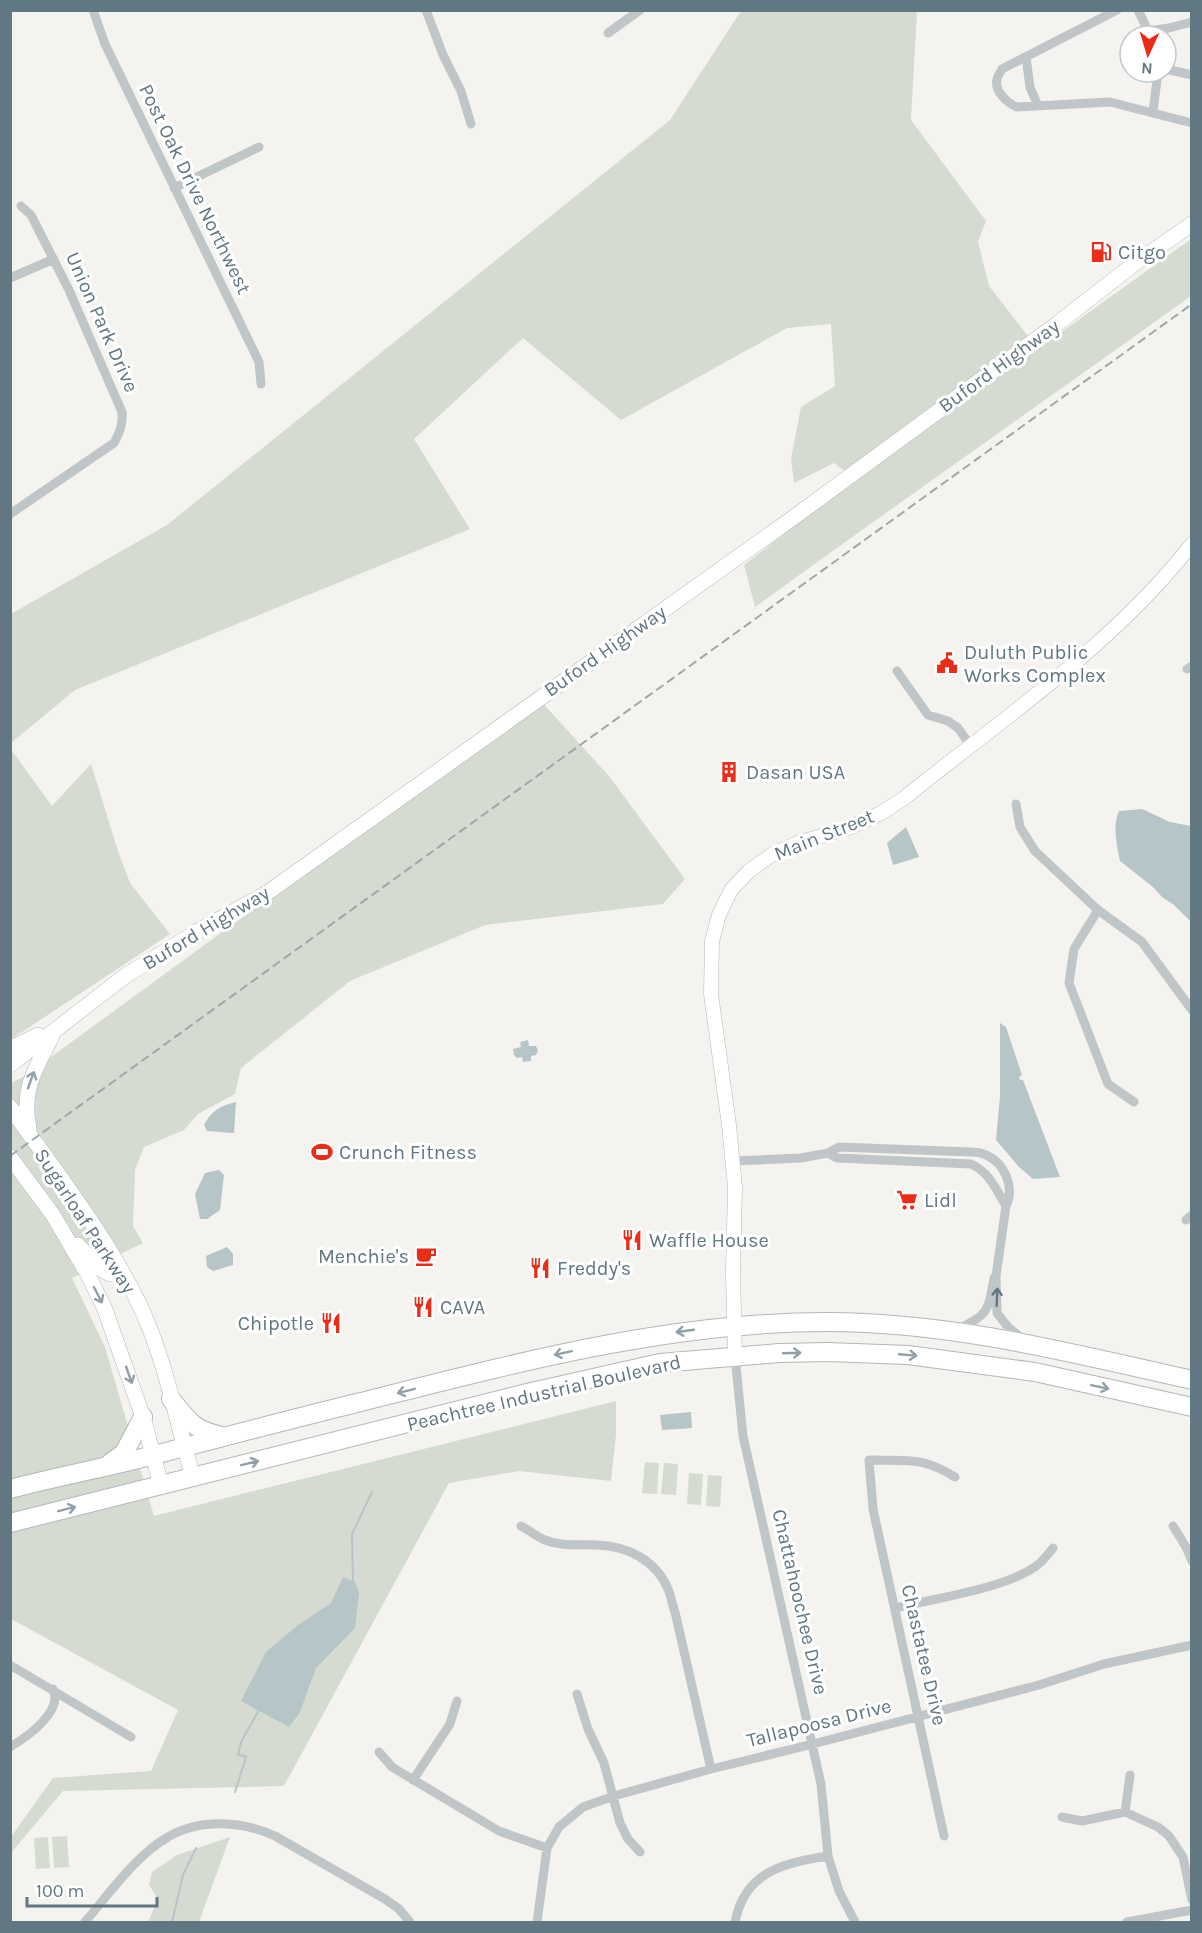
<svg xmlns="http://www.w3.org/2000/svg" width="1202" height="1933" viewBox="0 0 1202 1933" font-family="Karla,sans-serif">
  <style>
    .green { fill: #d5dbd0 }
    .water { fill: #b6c5c8 }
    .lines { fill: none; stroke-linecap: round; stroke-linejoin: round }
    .stream { stroke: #b6c5c8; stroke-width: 2 }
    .secondary-casing { stroke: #b2b9bc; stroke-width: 15 }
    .primary-casing { stroke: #b3b8bb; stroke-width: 16 }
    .highway-casing { stroke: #b3b7b9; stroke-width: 20 }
    .street { stroke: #c0c5c7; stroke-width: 9 }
    .secondary { stroke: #fff; stroke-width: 14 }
    .primary { stroke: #fff; stroke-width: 15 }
    .highway { stroke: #fff; stroke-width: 18 }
    .rail { stroke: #9ea7ab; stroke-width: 2; stroke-dasharray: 9 4.5; stroke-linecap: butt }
    .oneway { stroke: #90a0a8 }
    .oneway2 { stroke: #617782 }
    .labels { text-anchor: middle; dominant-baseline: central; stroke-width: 6; stroke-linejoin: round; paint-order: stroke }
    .street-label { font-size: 20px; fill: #617782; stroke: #fff }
    .poi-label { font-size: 20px; fill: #617782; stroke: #fff; text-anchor: start }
  </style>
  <rect width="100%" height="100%" fill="#f4f3ef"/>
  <!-- green -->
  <path class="green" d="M741 11H917L911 120 986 221 978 242 989 286 1038 349 1191 239V296C1046 400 900 502 755 607L744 565 855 479 834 463 794 483 791 459 801 407 835 386 831 324 787 328 621 420 523 338 414 439 470 529 75 690 11 743V614L167 525 670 120Z
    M538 698 609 776 685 879 663 904 485 925 350 981 241 1068 235 1094 198 1114 184 1130 144 1147 135 1170 133 1226 143 1243 72 1278 105 1347 154 1516 616 1401V1435L611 1481 519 1471 449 1483 284 1786 63 1791 11 1853V1837L53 1778 151 1771 178 1710 11 1619V1083L25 1076 333 851Z
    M10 748 52 806 91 764 118 851 130 883 170 934 10 1040Z
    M645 1462 659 1463 657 1494 642 1493Z
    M664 1463 678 1464 676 1495 661 1494Z
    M689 1473 703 1474 701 1505 687 1504Z
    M708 1475 722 1476 720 1507 706 1506Z
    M67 1836 69 1867 54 1868 52 1837Z
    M48 1837 50 1868 36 1869 34 1838Z
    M230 1837 199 1922H148L158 1899 149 1885 152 1872 177 1855Z"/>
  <!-- water -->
  <path class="water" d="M1142 809 1170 822 1191 826V922L1174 905 1162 897 1153 887 1120 861C1117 846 1112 826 1119 811Z
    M906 827 919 857 893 865 887 843Z
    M1000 1023 1006 1027 1022 1075 1019 1077 1020 1080H1023L1060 1177 1033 1179 1019 1167 996 1140 1000 1096Z
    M528 1040 529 1046H536L538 1051 536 1055 531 1056V1061L523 1062 522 1057 517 1058 514 1055 513 1049 521 1047 520 1042Z
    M236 1102 234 1133 207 1131 204 1125C211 1111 220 1106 236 1102Z
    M219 1170 224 1175 220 1210 207 1219H200L195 1194 205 1173Z
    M227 1247 233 1254V1265L213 1271 207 1267 206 1256Z
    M691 1412 692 1428 662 1430 660 1415Z
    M343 1577 355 1582 359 1593 355 1628 316 1668 300 1712 289 1727 241 1701 266 1652 298 1625 331 1603Z"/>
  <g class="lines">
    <!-- stream -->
    <path class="stream" d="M353 1584 352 1534 372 1492
      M235 1792 246 1757 238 1754 242 1740 259 1710
      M172 1922 183 1875 196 1848"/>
    <defs>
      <path id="secondary" d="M735 1356 733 1274 735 1187 729 1125 711 994 712 941 719 915 731 890 749 871 773 854 798 843 851 827 881 813 903 799C1003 718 1111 647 1192 544"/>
      <path id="primary" d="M10 1049 38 1035
        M10 1065 125 976 198 931 267 893 790 520 1057 324 1134 264 1192 224
        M10 1107C57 1174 117 1249 148 1324 168 1373 178 1427 193 1477
        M29 1129C21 1089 35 1070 52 1036
        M10 1157 53 1215 87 1273 104 1307 143 1417 161 1485
        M78 1245 99 1268 110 1274 121 1272"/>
      <path id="highway" d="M171 1399C189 1421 193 1430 222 1436
        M110 1463 124 1453 143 1417
        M10 1489C59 1476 109 1467 158 1454 224 1437 291 1419 357 1403 512 1364 667 1322 827 1322 951 1322 1072 1353 1192 1380
        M10 1523 527 1393 660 1363 779 1353 828 1352 908 1355 1035 1372 1192 1407"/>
    </defs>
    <!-- secondary casing -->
    <use href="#secondary" class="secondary-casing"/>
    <!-- primary casing -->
    <use href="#primary" class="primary-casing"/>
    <!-- highway casing -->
    <use href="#highway" class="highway-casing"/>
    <!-- street -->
    <path class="street" d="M93 10 105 44 259 362 261 384
      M426 10 443 55 461 91 471 124
      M1117 10 1002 69C1001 72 998 75 997 79 994 91 1007 103 1017 107L1110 102 1192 123
      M1138 10 1150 35
      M1148 31 1169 28 1192 22
      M608 33 640 10
      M1026 57 1030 87 1038 106
      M1166 69 1192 75
      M1153 112 1158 72
      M174 188 259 147
      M10 278 54 259
      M10 514 114 443C120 432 123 424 122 412L69 290 31 215 21 206
      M1187 669 1192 666
      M897 671 928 715 948 721 958 728 970 745
      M1016 804 1020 827 1035 851 1098 910 1142 942 1192 1010
      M1098 910 1074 949 1069 983 1108 1084 1134 1102
      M839 1147 971 1152C976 1152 982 1153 986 1155 1005 1163 1015 1188 1006 1206 996 1189 989 1172 971 1164L837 1158 828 1153Z
      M733 1161 801 1158 828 1153
      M1186 1220 1192 1215
      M996 1276 1006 1206
      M957 1330C988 1314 988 1313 994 1278L996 1276 997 1313 1008 1327 1025 1341
      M735 1356 743 1436 821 1784 828 1856 839 1891 855 1922
      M521 1526C529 1530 537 1537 545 1540 562 1547 580 1544 597 1545 627 1546 656 1560 668 1589 671 1596 672 1604 675 1612L711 1769
      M1173 1526 1186 1547 1192 1561
      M896 1608C934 1598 1013 1588 1041 1562 1045 1558 1049 1553 1053 1548
      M10 1665 131 1737
      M577 1694 588 1729 604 1763 620 1823 628 1839 640 1852
      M10 1747C27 1737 64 1711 53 1689
      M379 1752 392 1767 499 1831 547 1848
      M413 1780 450 1724 457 1701
      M1125 1812 1130 1775
      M1062 1817 1082 1821 1125 1812 1158 1827 1169 1836 1183 1857 1192 1900
      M944 1836 873 1509 869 1460C906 1461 921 1456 955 1477
      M85 1922C109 1894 136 1855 168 1837 200 1818 242 1821 275 1836L385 1899 399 1909 410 1922
      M537 1922 547 1848 559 1827 583 1807 614 1796 711 1769 813 1744 1039 1685 1104 1664 1192 1645
      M735 1922C745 1871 784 1863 828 1856
      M1127 1922 1192 1910"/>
    <!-- secondary -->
    <use href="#secondary" class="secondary"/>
    <!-- primary -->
    <use href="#primary" class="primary"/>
    <!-- highway -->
    <use href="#highway" class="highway"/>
    <!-- rail -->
    <path class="rail" d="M10 1156 1192 304"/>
  </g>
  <!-- one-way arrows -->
  <defs><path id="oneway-shaft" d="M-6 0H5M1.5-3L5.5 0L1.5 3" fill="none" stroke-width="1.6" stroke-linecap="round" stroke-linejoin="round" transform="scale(1.5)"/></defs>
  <g class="oneway">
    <use href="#oneway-shaft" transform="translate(31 1080) rotate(-70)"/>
    <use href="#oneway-shaft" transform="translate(98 1295) rotate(63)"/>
    <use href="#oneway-shaft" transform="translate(685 1331) rotate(172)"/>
    <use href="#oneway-shaft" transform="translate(563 1353) rotate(168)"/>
    <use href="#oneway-shaft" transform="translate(792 1353) rotate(-2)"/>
    <use href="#oneway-shaft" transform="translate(908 1355) rotate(5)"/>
    <use href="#oneway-shaft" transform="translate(129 1375) rotate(71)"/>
    <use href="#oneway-shaft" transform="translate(1100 1387) rotate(12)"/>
    <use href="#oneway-shaft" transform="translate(406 1391) rotate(166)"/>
    <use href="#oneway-shaft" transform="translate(250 1463) rotate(-14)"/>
    <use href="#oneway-shaft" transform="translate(67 1509) rotate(-14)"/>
  </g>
  <use class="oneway2" href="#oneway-shaft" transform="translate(997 1297) rotate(-88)"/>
  <!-- icons -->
  <defs>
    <symbol id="fuel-bare" viewBox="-9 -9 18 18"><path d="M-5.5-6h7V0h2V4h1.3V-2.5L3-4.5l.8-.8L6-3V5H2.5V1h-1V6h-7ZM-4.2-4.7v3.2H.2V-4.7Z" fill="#eb2d18" stroke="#fff" stroke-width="2.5" paint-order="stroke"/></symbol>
    <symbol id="civic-bare" viewBox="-9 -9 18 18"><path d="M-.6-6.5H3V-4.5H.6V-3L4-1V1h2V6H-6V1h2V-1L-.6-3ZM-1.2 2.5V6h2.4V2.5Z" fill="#eb2d18" stroke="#fff" stroke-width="2.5" paint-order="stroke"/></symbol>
    <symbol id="building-bare" viewBox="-9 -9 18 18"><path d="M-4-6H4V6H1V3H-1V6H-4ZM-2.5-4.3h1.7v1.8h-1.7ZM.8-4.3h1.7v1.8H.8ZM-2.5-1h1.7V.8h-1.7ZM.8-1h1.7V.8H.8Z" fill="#eb2d18" stroke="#fff" stroke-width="2.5" paint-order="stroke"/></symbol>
    <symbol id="stadium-bare" viewBox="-9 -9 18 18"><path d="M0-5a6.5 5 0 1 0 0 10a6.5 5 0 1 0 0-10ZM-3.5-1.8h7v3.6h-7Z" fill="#eb2d18" stroke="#fff" stroke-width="2.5" paint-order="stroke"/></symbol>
    <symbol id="supermarket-bare" viewBox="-9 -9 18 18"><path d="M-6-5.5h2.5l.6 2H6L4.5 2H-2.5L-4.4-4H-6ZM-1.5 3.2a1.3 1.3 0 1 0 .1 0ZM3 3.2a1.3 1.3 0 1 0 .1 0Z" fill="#eb2d18" stroke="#fff" stroke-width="2.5" paint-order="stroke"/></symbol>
    <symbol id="restaurant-bare" viewBox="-9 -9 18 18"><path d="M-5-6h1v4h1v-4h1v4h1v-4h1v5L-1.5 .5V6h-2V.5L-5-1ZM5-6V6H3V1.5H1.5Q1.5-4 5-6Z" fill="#eb2d18" stroke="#fff" stroke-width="2.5" paint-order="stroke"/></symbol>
    <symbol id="cafe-bare" viewBox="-9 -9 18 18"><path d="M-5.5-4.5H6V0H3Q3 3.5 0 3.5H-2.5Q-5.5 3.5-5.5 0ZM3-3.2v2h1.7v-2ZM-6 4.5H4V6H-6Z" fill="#eb2d18" stroke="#fff" stroke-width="2.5" paint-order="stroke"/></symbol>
  </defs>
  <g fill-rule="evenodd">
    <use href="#fuel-bare" x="1086" y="237" width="30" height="30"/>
    <use href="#civic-bare" x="932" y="648" width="30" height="30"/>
    <use href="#building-bare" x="714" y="757" width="30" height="30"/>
    <use href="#stadium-bare" x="307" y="1137" width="30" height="30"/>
    <use href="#supermarket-bare" x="892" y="1185" width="30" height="30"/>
    <use href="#restaurant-bare" x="617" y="1225" width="30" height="30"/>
    <use href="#cafe-bare" x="411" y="1241" width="30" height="30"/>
    <use href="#restaurant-bare" x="525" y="1253" width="30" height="30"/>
    <use href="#restaurant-bare" x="408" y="1292" width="30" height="30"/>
    <use href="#restaurant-bare" x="316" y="1308" width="30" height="30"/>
  </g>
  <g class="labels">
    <!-- street labels -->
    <g class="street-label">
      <text transform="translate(195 189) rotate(64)">Post Oak Drive Northwest</text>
      <text transform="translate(102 322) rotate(66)">Union Park Drive</text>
      <text transform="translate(999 366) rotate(-36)">Buford Highway</text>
      <text transform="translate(605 651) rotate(-35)">Buford Highway</text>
      <text transform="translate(824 835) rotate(-22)">Main Street</text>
      <text transform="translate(206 928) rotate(-31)">Buford Highway</text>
      <text transform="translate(85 1221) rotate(57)">Sugarloaf Parkway</text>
      <text transform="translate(544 1393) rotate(-13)">Peachtree Industrial Boulevard</text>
      <text transform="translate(800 1602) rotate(77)">Chattahoochee Drive</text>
      <text transform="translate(924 1655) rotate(77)">Chastatee Drive</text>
      <text transform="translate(819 1723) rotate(-14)">Tallapoosa Drive</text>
    </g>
    <!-- poi labels -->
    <g class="poi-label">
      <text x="1118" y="252">Citgo</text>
      <text x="964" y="652">Duluth Public<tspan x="964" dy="23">Works Complex</tspan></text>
      <text x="746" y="772">Dasan USA</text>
      <text x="339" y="1152">Crunch Fitness</text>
      <text x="924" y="1200">Lidl</text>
      <text x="649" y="1240">Waffle House</text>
      <text x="409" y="1256" text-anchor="end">Menchie's</text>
      <text x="557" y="1268">Freddy's</text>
      <text x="440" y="1307">CAVA</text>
      <text x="314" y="1323" text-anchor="end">Chipotle</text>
    </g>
  </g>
  <!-- border -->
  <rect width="1202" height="1933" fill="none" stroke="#617782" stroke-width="24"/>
  <!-- north arrow -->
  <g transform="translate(1148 54) rotate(184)"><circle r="28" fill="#ffffff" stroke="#c0c9cd" stroke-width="1.5"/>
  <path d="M0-4.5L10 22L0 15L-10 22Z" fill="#eb2d18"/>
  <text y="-9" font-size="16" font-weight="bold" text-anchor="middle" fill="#617782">N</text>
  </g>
  <!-- scale -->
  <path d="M27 1897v9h130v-9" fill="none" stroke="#617782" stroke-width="3"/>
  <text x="36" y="1897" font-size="18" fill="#617782" stroke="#ffffff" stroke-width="4.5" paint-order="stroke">100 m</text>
</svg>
